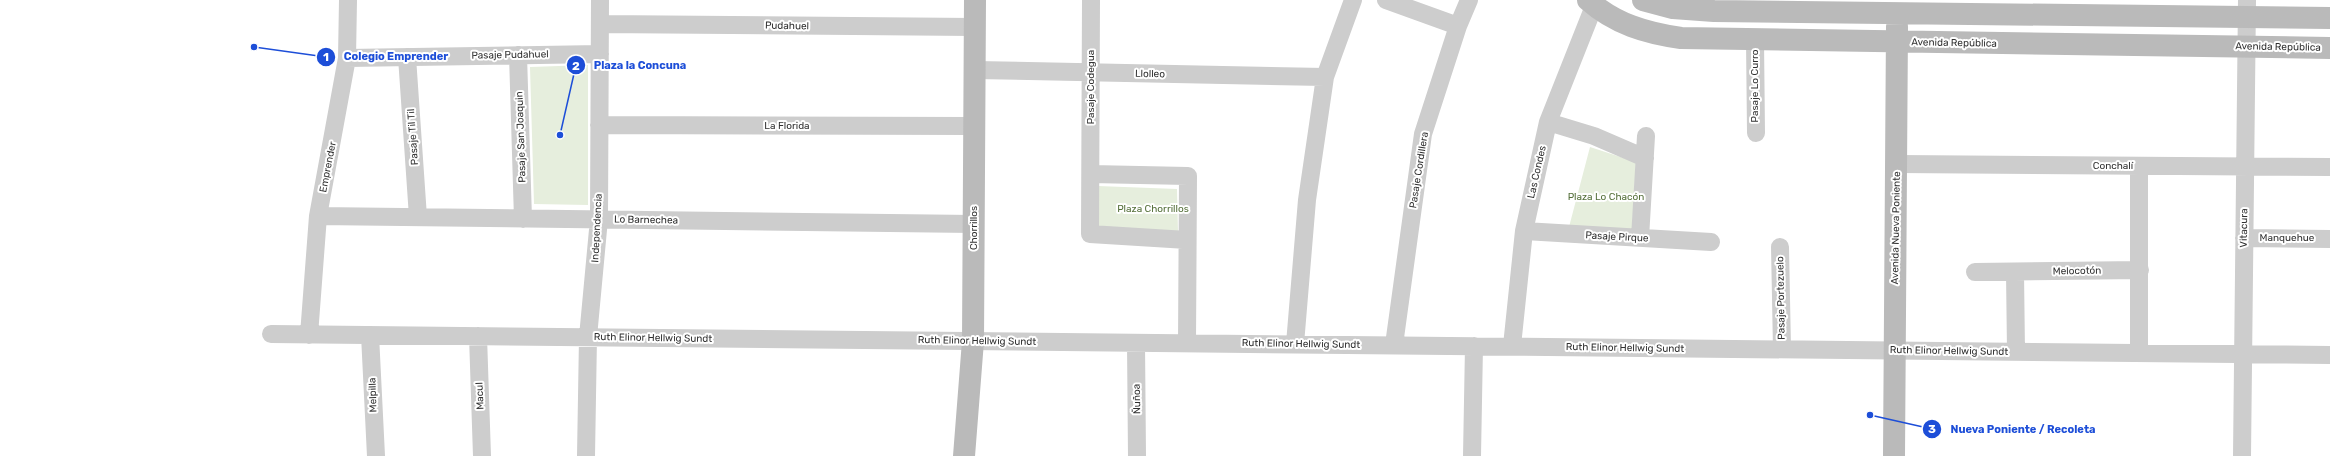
<svg xmlns="http://www.w3.org/2000/svg" width="2330" height="456" viewBox="0 0 2330 456" font-family="Rubik,sans-serif">
  <style>
    .green { fill: #e6eedd }
    .lines { fill: none; stroke-linecap: round; stroke-linejoin: round }
    .street { stroke: #cdcdcd; stroke-width: 18 }
    .secondary { stroke: #bababa; stroke-width: 22 }
    .labels { text-anchor: middle; dominant-baseline: central; stroke-width: 4; stroke-linejoin: round; paint-order: stroke }
    .street-label { font-size: 10px; fill: #303030; stroke: #fff }
    .park-label { font-size: 10px; fill: #546f39; stroke: #fff }
    .leader { fill: none; stroke: #1d4ed8; stroke-width: 1.5 }
    .callout-dot { fill: #1d4ed8; stroke: #fff; stroke-width: 1.5 }
    .mark-label { font-size: 12px; text-anchor: middle; font-weight: bold; fill: #fff }
    .callout-label { font-size: 11px; text-anchor: middle; font-weight: bold; fill: #1d4ed8; stroke: #fff; stroke-width: 4; stroke-linejoin: round; paint-order: stroke }
  </style>
  <rect width="100%" height="100%" fill="#fff"/>
  <!-- green -->
  <path class="green" d="M588 65V205L534 204 530 67Z
    M1590 147 1636 162 1632 230 1569 227Z
    M1098 186 1177 189 1178 232 1098 227Z"/>
  <g class="lines">
    <!-- street -->
    <path class="street" d="M1091 0 1090 234 1187 240
      M1386 0 1458 26
      M600 24 975 27
      M1755 40 1756 133
      M518 55 523 219
      M407 57 418 217
      M347 58 600 54
      M975 70 1325 77
      M1548 122 1594 136 1645 158
      M599 125 974 126
      M1897 164 2330 167
      M2139 166V353
      M1091 174 1188 176 1187 343
      M318 216 974 224
      M1524 231 1711 242
      M1640 238 1646 136
      M2244 238 2330 239
      M1780 247 1782 349
      M1975 272 2140 270
      M2015 272 2016 352
      M271 334 2330 355
      M309 335 318 216 347 58 348 0
      M370 335 376 456
      M478 336 482 456
      M1136 343 1137 456
      M1295 344 1307 200 1325 77 1353 0
      M1394 345 1423 134 1458 26 1469 0
      M1512 346 1524 231 1548 122 1594 6
      M586 456 588 337 599 219 600 0
      M1472 456 1474 346
      M2242 456 2247 0"/>
    <!-- secondary -->
    <path class="secondary" d="M1588 0C1615 24 1646 33 1681 38L2330 48
      M1643 0 1673 8 1714 11 2330 18
      M964 456 973 341 975 0
      M1894 456 1897 27"/>
  </g>
  <g class="labels">
    <!-- street labels -->
    <g class="street-label">
      <text transform="translate(787 26) rotate(1)">Pudahuel</text>
      <text transform="translate(1954 43) rotate(1)">Avenida República</text>
      <text transform="translate(2278 47) rotate(1)">Avenida República</text>
      <text transform="translate(510 55) rotate(-1)">Pasaje Pudahuel</text>
      <text transform="translate(1150 74) rotate(1)">Llolleo</text>
      <text transform="translate(1755 86) rotate(-90)">Pasaje Lo Curro</text>
      <text transform="translate(1091 87) rotate(-90)">Pasaje Codegua</text>
      <text x="787" y="126">La Florida</text>
      <text transform="translate(413 137) rotate(-94)">Pasaje Til Til</text>
      <text transform="translate(521 137) rotate(-92)">Pasaje San Joaquin</text>
      <text x="2113" y="166">Conchalí</text>
      <text transform="translate(328 167) rotate(-79)">Emprender</text>
      <text transform="translate(1419 170) rotate(-81)">Pasaje Cordillera</text>
      <text transform="translate(1537 172) rotate(-77)">Las Condes</text>
      <text transform="translate(646 220) rotate(1)">Lo Barnechea</text>
      <text transform="translate(597 228) rotate(-87)">Independencia</text>
      <text transform="translate(974 228) rotate(-90)">Chorrillos</text>
      <text transform="translate(1896 228) rotate(-89)">Avenida Nueva Poniente</text>
      <text transform="translate(2244 228) rotate(-89)">Vitacura</text>
      <text transform="translate(1617 237) rotate(3)">Pasaje Pirque</text>
      <text x="2287" y="238">Manquehue</text>
      <text transform="translate(2077 271) rotate(-1)">Melocotón</text>
      <text transform="translate(1781 298) rotate(-91)">Pasaje Portezuelo</text>
      <text transform="translate(653 338) rotate(1)">Ruth Elinor Hellwig Sundt</text>
      <text transform="translate(977 341) rotate(1)">Ruth Elinor Hellwig Sundt</text>
      <text transform="translate(1301 344) rotate(1)">Ruth Elinor Hellwig Sundt</text>
      <text transform="translate(1625 348) rotate(1)">Ruth Elinor Hellwig Sundt</text>
      <text transform="translate(1949 351) rotate(1)">Ruth Elinor Hellwig Sundt</text>
      <text transform="translate(373 395) rotate(-92)">Melpilla</text>
      <text transform="translate(480 396) rotate(-92)">Macul</text>
      <text transform="translate(1137 399) rotate(-91)">Ñuñoa</text>
    </g>
    <!-- park labels -->
    <g class="park-label">
      <text x="1606" y="197">Plaza Lo Chacón</text>
      <text x="1153" y="209">Plaza Chorrillos</text>
    </g>
  </g>
  <!-- callouts -->
  <path class="leader" d="M254 47L326 57M560 135L576 65M1870 415L1932 429"/>
  <g class="callout-dot">
    <circle cx="254" cy="47" r="4"/>
    <circle cx="560" cy="135" r="4"/>
    <circle cx="1870" cy="415" r="4"/>
    <circle cx="326" cy="57" r="10"/>
    <circle cx="576" cy="65" r="10"/>
    <circle cx="1932" cy="429" r="10"/>
  </g>
  <g class="mark-label">
    <text x="326" y="61">1</text>
    <text x="576" y="70">2</text>
    <text x="1932" y="433">3</text>
  </g>
  <g class="callout-label">
    <text x="396" y="60">Colegio Emprender</text>
    <text x="640" y="69">Plaza la Concuna</text>
    <text x="2023" y="433">Nueva Poniente / Recoleta</text>
  </g>
</svg>
